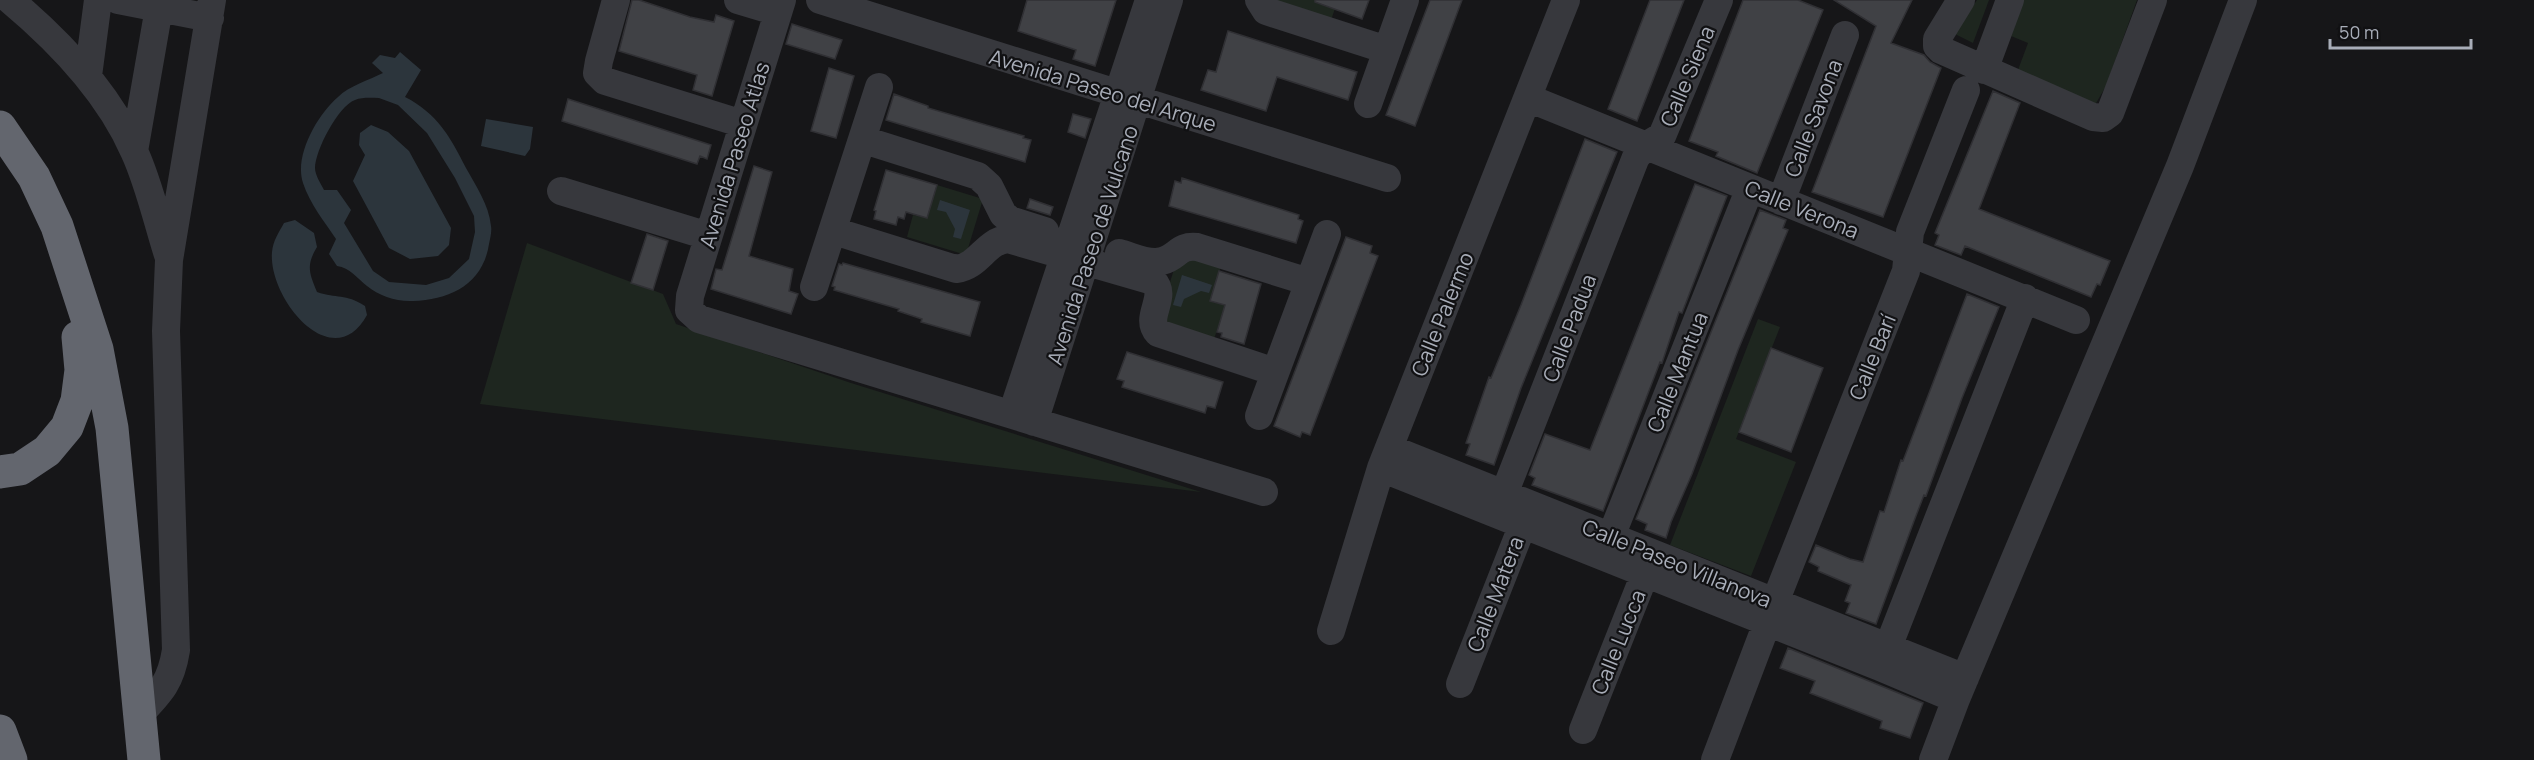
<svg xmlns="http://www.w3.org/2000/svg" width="2534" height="760" viewBox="0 0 2534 760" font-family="Manrope,sans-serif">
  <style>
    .green { fill: #1e261f }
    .water { fill: #2c353c; fill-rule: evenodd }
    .building { fill: #404145; stroke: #303034; stroke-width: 1.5 }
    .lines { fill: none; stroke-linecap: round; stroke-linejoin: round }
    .minor { stroke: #37383d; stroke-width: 28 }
    .highway { stroke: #63666e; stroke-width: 33 }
    .labels { text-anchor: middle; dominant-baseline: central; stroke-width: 4.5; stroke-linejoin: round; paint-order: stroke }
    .street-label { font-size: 21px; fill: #a8adb8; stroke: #111113 }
  </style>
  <rect width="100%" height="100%" fill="#161618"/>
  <!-- green -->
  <path class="green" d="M1274 0H1338L1331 20Z
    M1977 0H1989L1973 43 1955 34Z
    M2022 0H2137L2106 86 2092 110 2015 78 2028 43 2011 36Z
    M937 185 983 199 966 255 907 237 913 215 927 218Z
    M527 243 663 294 676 324 851 383 1201 492 480 404Z
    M1179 253 1221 266 1210 301 1230 307 1223 312 1214 339 1158 321Z
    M1758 319 1780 327 1736 439 1796 462 1751 576 1670 545Z"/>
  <!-- water -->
  <path class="water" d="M400 52 421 70 405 97C437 113 451 138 466 168 476 186 489 205 491 226 492 232 490 239 489 244 483 284 450 300 413 301 397 302 379 296 367 286 357 278 350 268 337 266L329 254 336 239C324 221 310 204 303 183 294 156 317 115 338 97 349 86 369 80 383 73L372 63 380 55 395 58ZM379 98 398 105 427 133 455 178 474 216 475 232 469 259 449 278 426 285 389 282 373 271 344 223 351 210 337 190H324C321 184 315 175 315 168 315 151 338 106 355 100 362 97 372 98 379 98Z
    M486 119 533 127 530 149 525 156 481 146Z
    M371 125 388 132 409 151 451 228 449 245 438 256 410 259 389 248 353 181 365 155 359 145 360 133Z
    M940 200 970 210 961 239 953 237 955 229 946 212 937 210Z
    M295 220 314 233 317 247C306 265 309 273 317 292 337 299 345 293 365 306L367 315C333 377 268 299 272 252 273 241 279 232 284 223Z
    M1182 275 1212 285 1209 293 1201 291 1184 299 1181 307 1173 305Z"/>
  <!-- building -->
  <path class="building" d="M632 0H639L690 17 714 22 716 15 734 21 712 96 693 90 697 75 619 51Z
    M1027 0H1116L1095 66 1073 59 1076 50 1018 31Z
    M1315 0H1369L1362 19 1315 2Z
    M1430 0H1462L1415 126 1386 115Z
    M1650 0H1684L1637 121 1608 109Z
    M1743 0H1798L1823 10 1757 173 1716 156 1718 152 1689 141Z
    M1834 0H1912L1891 43 1924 55 1930 62 1941 68 1883 217 1812 192 1876 26Z
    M792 24 842 40 835 59 786 44Z
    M1228 31 1357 72 1348 100 1277 77 1266 111 1201 90 1208 70 1216 72Z
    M829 68 854 76 836 138 811 131Z
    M1993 91 2020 103 1979 209 2110 261 2100 285 2097 284 2091 297 1965 246 1961 255 1935 245 1939 235 1935 233Z
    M894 94 928 106V108L1024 136 1023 138 1031 140 1025 162 886 120Z
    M568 99 711 145 707 159 700 156 697 164 562 121Z
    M1073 114 1091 119 1085 138 1068 132Z
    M1585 139 1617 152 1521 388 1494 465 1466 455 1470 444 1466 443 1489 377 1491 378 1521 305Z
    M754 166 772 172 749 256 793 269 789 291 798 294 791 314 711 289 716 269 722 270Z
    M886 170 937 185 927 218 906 212 904 219 898 217 896 225 874 219 876 211 874 210Z
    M1182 178 1299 215 1298 219 1303 221 1296 243 1169 206 1175 181 1181 183Z
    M1695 184 1727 196 1682 313 1679 312 1662 363 1660 362 1603 511 1532 485 1535 478 1529 475 1545 434 1590 450Z
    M1030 199 1053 207 1050 215 1027 208Z
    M1760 210 1786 220 1783 228 1788 230 1738 350 1692 474 1671 522 1666 538 1645 530 1647 524 1636 519Z
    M647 234 668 241 653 290 631 283Z
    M1346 237 1372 246 1370 253 1378 256 1310 435 1302 432 1300 437 1274 426Z
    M843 263 980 302 970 336 921 322 922 319 898 311 899 309 834 290 835 287 832 286 839 264 842 265Z
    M1219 271 1261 284 1244 344 1221 337 1222 333 1217 332 1225 305 1210 301Z
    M1967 294 1999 307 1962 398 1926 496 1924 495 1914 521 1876 624 1846 613 1850 603 1845 601 1851 585 1818 571 1819 567 1809 562 1816 545 1850 559 1863 562 1880 511 1884 512 1901 460 1903 461Z
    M1771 348 1823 368 1791 452 1739 432Z
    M1127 352 1223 382 1215 408 1207 406 1205 413 1122 387 1124 381 1117 379Z
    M1788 648 1923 703 1910 738 1880 728 1882 721 1810 693 1815 681 1780 668Z"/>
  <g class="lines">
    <!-- minor -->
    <path class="minor" d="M10 0C59 41 108 92 134 151 149 183 157 221 168 255
      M118 0 210 18
      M616 0 599 61 597 73 605 81 743 124
      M738 0 778 12
      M782 0 690 296 689 310 699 319 1264 492
      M820 0 1387 178
      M1259 0 1266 11 1387 50
      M1961 0 1937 39V46L1941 50 2093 117 2103 118 2110 113 2153 0
      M1984 70 2010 0
      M88 76 98 0
      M1528 98 2076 320
      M1368 104 1405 0
      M864 140 978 176 989 186 1003 214 1010 220 1045 231
      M134 151 159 8
      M561 191 708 236
      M1781 201 1845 35
      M834 231 956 269C980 266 985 241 1008 239L1153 281C1169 297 1143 317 1158 333L1275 372
      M1119 253C1132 256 1148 265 1162 261 1178 257 1178 245 1197 247L1309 282
      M814 287 879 87
      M1012 414 1149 0
      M1259 416 1327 234
      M1034 422 1169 0
      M1389 448 1965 678
      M1381 468 1880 667 1956 699
      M1497 512 1636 157 1647 145 1662 136 1719 0
      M1604 554 1750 188
      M1331 631 1381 468 1566 0
      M1881 665 2025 298
      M1460 684 1529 509
      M139 715C161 692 171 682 176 650L166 331 169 260 212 0
      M1583 730 1652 556
      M1715 760 1775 602 1906 271 1910 232 1966 90
      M1933 760 1956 699 2180 166 2243 0"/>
    <!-- highway -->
    <path class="highway" d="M0 127 34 177 57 226 97 349 112 428 144 760
      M0 472 20 469 47 451 67 427 77 401 81 370 78 337
      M0 731 11 760"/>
  </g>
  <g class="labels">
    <!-- street labels -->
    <g class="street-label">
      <text transform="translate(1687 76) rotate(-67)">Calle Siena</text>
      <text transform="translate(1103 90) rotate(17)">Avenida Paseo del Arque</text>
      <text transform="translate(1813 118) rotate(-69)">Calle Savona</text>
      <text transform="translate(734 155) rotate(-73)">Avenida Paseo Atlas</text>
      <text transform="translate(1802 209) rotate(22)">Calle Verona</text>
      <text transform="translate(1092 245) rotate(-72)">Avenida Paseo de Vulcano</text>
      <text transform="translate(1442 314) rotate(-68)">Calle Palermo</text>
      <text transform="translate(1569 328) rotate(-69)">Calle Padua</text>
      <text transform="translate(1872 357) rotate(-68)">Calle Barí</text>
      <text transform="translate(1677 372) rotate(-68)">Calle Mantua</text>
      <text transform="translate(1677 563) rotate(22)">Calle Paseo Villanova</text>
      <text transform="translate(1495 594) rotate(-69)">Calle Matera</text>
      <text transform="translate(1618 642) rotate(-68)">Calle Lucca</text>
    </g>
  </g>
  <!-- scale -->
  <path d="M2330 39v9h141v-9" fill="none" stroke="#a8adb8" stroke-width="3"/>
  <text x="2339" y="39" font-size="18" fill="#a8adb8" stroke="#111113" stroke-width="4.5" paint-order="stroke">50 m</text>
</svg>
